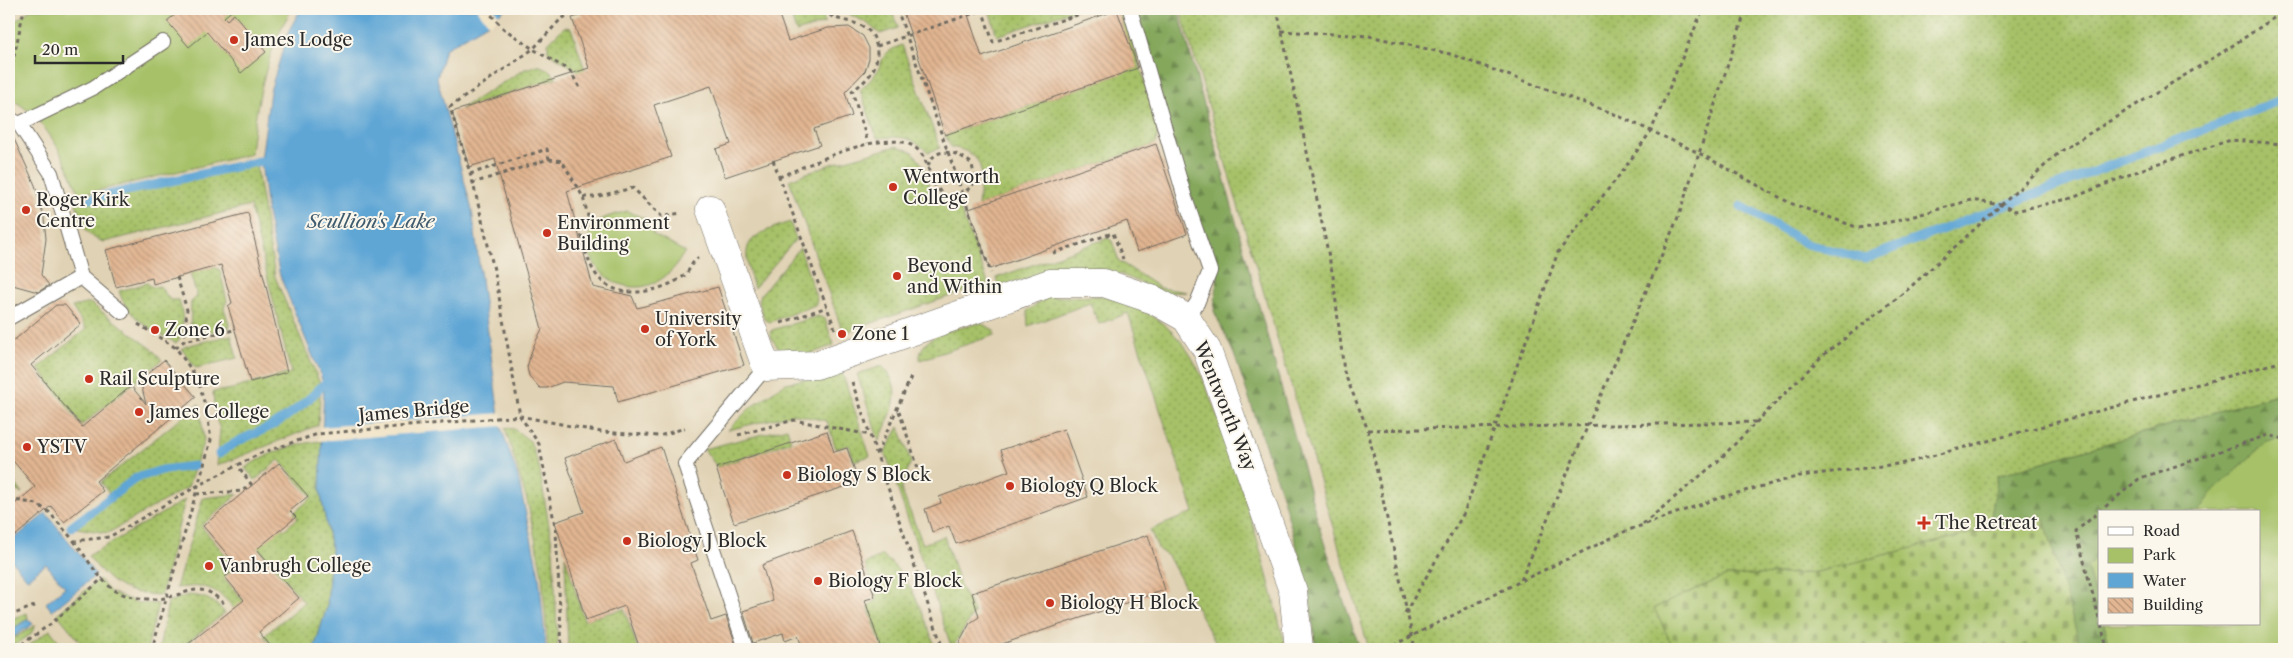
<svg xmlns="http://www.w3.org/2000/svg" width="2293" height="658" viewBox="0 0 2293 658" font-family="'Libre Caslon Text',serif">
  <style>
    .built { fill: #e0d2b4 }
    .grass { fill: url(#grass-dots); stroke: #687649 }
    .forest { fill: url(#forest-firs); stroke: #586944 }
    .cemetery { fill: url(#cemetery-stones); stroke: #687649 }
    .green { fill: #a6c167; stroke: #687649 }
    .water { fill: #5fa6d5; stroke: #456880 }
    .pier { fill: #efe1c2 }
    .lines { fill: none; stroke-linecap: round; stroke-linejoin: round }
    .stream { stroke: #5fa6d5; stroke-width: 9 }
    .building { fill: url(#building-back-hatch) }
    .lane-casing { stroke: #706b60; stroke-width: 16 }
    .street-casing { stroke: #706b60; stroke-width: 29 }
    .path { stroke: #706b60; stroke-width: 3; stroke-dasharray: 4 4; stroke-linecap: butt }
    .lane { stroke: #fff; stroke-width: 14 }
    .street { stroke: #fff; stroke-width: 28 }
    .poi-dot { fill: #c8321e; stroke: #fbf7ec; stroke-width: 2 }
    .labels { text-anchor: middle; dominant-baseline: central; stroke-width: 4; stroke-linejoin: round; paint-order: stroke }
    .poi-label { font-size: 18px; fill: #2b2b2b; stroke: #fbf7ec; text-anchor: start }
    .street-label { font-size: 18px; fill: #2b2b2b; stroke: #fbf7ec }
    .water-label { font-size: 19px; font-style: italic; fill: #405c6f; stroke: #fbf7ec }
  </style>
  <defs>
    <pattern id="grass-dots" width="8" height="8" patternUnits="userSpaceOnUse" patternTransform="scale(1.25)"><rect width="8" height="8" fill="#a6c167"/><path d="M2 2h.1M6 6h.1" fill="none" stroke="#879d55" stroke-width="1.8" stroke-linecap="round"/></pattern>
    <pattern id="forest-firs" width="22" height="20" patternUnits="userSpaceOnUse" patternTransform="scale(1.25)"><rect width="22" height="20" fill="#84a75c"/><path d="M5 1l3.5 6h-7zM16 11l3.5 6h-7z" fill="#6c884c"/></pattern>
    <pattern id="cemetery-stones" width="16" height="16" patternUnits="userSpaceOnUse" patternTransform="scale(1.25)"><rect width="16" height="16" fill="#a6c167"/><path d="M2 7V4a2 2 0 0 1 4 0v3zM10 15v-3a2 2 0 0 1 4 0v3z" fill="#879d55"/></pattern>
    <pattern id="building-back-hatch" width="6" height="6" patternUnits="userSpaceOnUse" patternTransform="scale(1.25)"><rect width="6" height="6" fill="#e2b692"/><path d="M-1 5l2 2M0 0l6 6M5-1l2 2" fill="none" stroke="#b79477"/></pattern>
  </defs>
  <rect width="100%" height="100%" fill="#fbf7ec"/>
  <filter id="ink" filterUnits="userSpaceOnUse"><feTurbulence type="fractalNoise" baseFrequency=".02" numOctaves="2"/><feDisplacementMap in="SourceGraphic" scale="10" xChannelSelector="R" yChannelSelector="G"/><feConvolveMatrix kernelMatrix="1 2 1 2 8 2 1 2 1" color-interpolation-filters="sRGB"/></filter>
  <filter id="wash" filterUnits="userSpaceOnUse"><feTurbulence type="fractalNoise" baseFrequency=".0096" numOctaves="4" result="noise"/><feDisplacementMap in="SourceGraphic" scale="20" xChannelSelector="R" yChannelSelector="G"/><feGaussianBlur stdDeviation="1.12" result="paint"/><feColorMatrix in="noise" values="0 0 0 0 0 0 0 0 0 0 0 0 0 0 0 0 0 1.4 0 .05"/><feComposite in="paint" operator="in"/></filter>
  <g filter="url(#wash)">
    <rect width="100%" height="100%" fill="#efe1c2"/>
    <!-- built -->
    <path class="built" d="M9 9H1186L1375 649H9Z"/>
    <!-- grass -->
    <path class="grass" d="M789 9H819L825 23 796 32Z
      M839 9H891L898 28 880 34 867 23Z
      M989 9H1077L997 36Z
      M1117 9H1123L1158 127 1156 144 978 206C981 175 990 154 951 147L945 135 1137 68Z
      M1180 9H2284V392L1999 475 1989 529 1813 573 1726 576 1655 608 1674 649H1369Z
      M564 27 571 28 586 73 580 72 548 52V43Z
      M902 45 940 148 928 152C910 136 900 136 877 138L860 90C864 86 870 81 874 76 886 59 878 54 902 45Z
      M538 65 549 70 557 78 460 109 525 69Z
      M897 146 913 152 923 166 929 185 941 198 957 200 988 283 843 333 789 180 831 164Z
      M256 165 275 277 321 386 318 425 217 466 220 429 215 416 213 392 232 389 291 373 250 206 104 242C85 237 81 221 76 203Z
      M790 222 796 239 754 288C739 241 746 237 790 222Z
      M1108 238 1112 241 1119 261 1160 288 1187 292 1165 293 1120 274 1095 268 1065 269 1040 274 1000 288 996 278Z
      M800 248 817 300 815 305 770 322 764 319 759 302 761 294Z
      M214 267 220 270 227 301 224 308 230 327 193 336 190 333 191 302 197 296 190 273Z
      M147 283 152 287 160 286 170 300H179C183 313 186 333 176 343 152 330 127 318 119 291Z
      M1106 296C1134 306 1150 311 1172 332 1198 356 1210 398 1222 430 1248 502 1268 575 1286 649H1219L1168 556 1159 550 1150 530 1194 512 1128 313 1099 324 1090 303 1028 326 1027 311 1047 297Z
      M90 303 151 348 162 360 82 425 38 368 86 329 72 307Z
      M818 316 825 319 834 345C809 355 783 365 770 334L772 330Z
      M980 323 994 330 995 335 920 360C918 333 960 329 980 323Z
      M231 335 237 358 196 368 182 349 186 346Z
      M882 366C907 390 890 415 879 441L857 374Z
      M842 372 870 456 854 461 849 445 836 449 827 421 793 414 728 430 751 407 786 383Z
      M199 404 204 440 188 487 108 533 71 527 110 495 101 482Z
      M899 427 911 461 901 489 923 544 944 536 960 585 974 612 952 649 885 452Z
      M505 428 514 429 530 441 539 466 553 550 558 649H548L542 574 528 504Z
      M787 428 791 441 717 467 704 449Z
      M322 441 320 490 331 549 327 607 314 649H269L272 646 264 636 304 602 256 545 280 526 284 530 298 518 294 513 312 497 279 460 255 480 245 468C269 452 293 444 322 441Z
      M9 462 16 470 11 477 22 493 9 488Z
      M238 494 201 526 236 567 223 577 247 605 238 613C216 587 210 584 176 588L203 498Z
      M185 500 161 595C123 594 112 585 88 556Z
      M882 555C913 579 923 614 936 649H883L868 606 877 599 865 564Z
      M565 556 584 620 624 609 638 649H568Z
      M99 579 110 592 138 603 158 604 147 649H86L57 614Z
      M188 595C205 596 214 600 225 613L179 649H159L168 602Z
      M27 613 28 619 9 631V620Z
      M36 625 30 635 9 649V641Z
      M50 630 65 649H23Z"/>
    <!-- forest -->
    <path class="forest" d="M1135 9H1178L1321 533 1360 649H1316L1309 591 1282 495 1234 354 1214 311 1218 271 1174 148Z
      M2284 392V437L2265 443 2213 492 2199 512H2099V556L2088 567 2099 608V624H2104L2111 649H2022L1989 529 1998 475Z"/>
    <!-- cemetery -->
    <path class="cemetery" d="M2043 515 2081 649H1674L1654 608 1726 576 1813 573Z"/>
    <!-- green -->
    <path class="green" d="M31 9H292C267 48 255 108 251 154L79 195C66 158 45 116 9 98V26Z
      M627 211 646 219 653 234 685 252C680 258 677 266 671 271 626 317 564 253 598 222 605 216 618 214 627 211Z
      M2284 437V649H2111L2104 624H2259V512H2199L2213 492 2265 443Z
      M2099 556V608L2087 567Z"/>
    <!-- water -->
    <path class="water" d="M301 9H505L487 24 445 49 437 78 472 210 500 424 518 477 539 575 546 649H314L327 607 331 549 320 490 324 384 280 276 267 213 261 161 270 91 289 30Z
      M46 513 96 575 52 611 46 603 65 587 46 564 27 579 9 557V543Z
      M28 619 33 624 9 640V631Z"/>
    <!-- pier -->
    <path class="pier" d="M476 9H494L500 16 490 25Z
      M501 413 503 426 319 441 320 427Z"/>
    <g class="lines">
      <!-- stream -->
      <path class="stream" d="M90 199 261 161
        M1741 206 1807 244 1865 259 2284 99
        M219 454C235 440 254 435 273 425 292 414 309 400 324 384
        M71 527 136 478 162 470 194 466"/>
    </g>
    <g id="blocks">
      <!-- building -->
      <path class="building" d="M182 9H234L224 17 227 20 234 14 266 52 241 73 207 32 189 47 167 21Z
        M579 9H777L788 41 828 28 849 27 863 36 869 48V59L865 71 845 92 852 116 814 129 820 145 725 177 716 149 731 144 711 86 654 105 671 157 567 191 593 287 632 296 637 308 718 287 744 365 618 402 614 386 563 382 547 388H540L529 376 527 367 533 347 542 329 495 159 469 167 452 112 589 68 572 18 582 15Z
        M902 9H966L982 57 1117 10 1138 68 945 135Z
        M9 128 35 185 44 218 46 239 41 275 49 285 38 292 9 284Z
        M1156 144 1187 234 1137 252 1127 221 990 269 969 209Z
        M248 213 287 372 250 382 228 306 232 303 221 265 153 284 152 278 116 287 106 250Z
        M56 305H65L81 324 31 365 82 427 131 386 146 404 140 380 164 360 196 397 96 481 103 491 64 522 51 506 9 541V509L35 487 9 456V338L12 342Z
        M1064 429 1088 497 956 544 949 526 932 532 925 509 941 503 939 497 1009 471 1001 450Z
        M827 431 834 452 847 448 859 482 734 523 716 468Z
        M616 439 624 461 661 447 698 560 691 563 711 621 726 616 737 648 640 649 625 606 586 620 555 522 584 512 565 458Z
        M279 463 308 496 290 511 296 517 257 549 299 598 259 632 273 649H182L244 600 225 577 238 567 203 526Z
        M852 531 875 597 865 600 881 649H803L798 636 785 641 783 633 753 643 743 611 773 601 762 565Z
        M1148 535 1165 590 987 649H956L970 623 979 617 972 593Z"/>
    </g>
  </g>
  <g filter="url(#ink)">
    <use href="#blocks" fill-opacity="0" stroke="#706b60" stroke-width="1"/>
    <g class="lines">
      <defs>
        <path id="lane" d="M1130 9 1185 198 1210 271 1197 303 1186 318
          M9 118 19 124 51 173 81 277 122 312
          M19 124 93 88 163 42
          M9 318 81 277
          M746 649 685 464 766 367"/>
        <path id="street" d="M710 209 766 367 816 365 1050 283H1104L1154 300 1186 318 1207 350 1293 591 1299 649"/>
      </defs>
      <!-- lane casing -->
      <use href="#lane" class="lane-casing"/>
      <!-- street casing -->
      <use href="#street" class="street-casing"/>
      <!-- path -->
      <path class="path" d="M486 9 503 28 533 49 450 107 473 183 495 274 520 416 539 444 556 531 562 649
        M580 9 561 19 533 49 570 71 580 88
        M825 9C832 28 876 12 877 53 877 71 866 81 852 91L868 143
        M897 9 991 273
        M982 9 993 42 1096 9
        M1277 9 1333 276 1344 372 1368 430 1415 649
        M1281 31 1369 36 1450 54 1612 113 1699 153 1790 203 1859 228 1900 220 1971 200 2001 205 2015 211 2072 198 2153 165 2231 140 2284 144
        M877 46 983 10
        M9 80 24 9
        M549 159 562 161 583 197 588 216 580 230C585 246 587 264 598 277 619 302 661 292 684 276 690 271 691 262 698 258
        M773 160 835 329
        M470 174 547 149 549 159 473 183
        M779 177C810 165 891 123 918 150 928 159 928 174 935 185 937 189 942 193 945 196 959 196 966 193 975 182L972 164C959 152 935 144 928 166
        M583 197H595L633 188 661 216 682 213
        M1053 253 1113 233 1123 259
        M177 277 187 310 184 341
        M781 323 827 307
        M138 324 176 348 198 379 207 413 211 440 152 649
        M176 348 184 341 234 330
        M852 382 870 435
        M899 411 919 471
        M1368 430 1756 422
        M738 435 794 420 870 435 943 649
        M877 454 911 377
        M196 494 242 491 251 484 238 466
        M9 499 37 504 49 512 74 541 109 537 199 485 261 453 318 434 520 416 601 432 659 436 685 428
        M1643 524 1718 461 1821 357 1906 291 2062 150 2223 52 2284 11
        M74 541C86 556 99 581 116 591 129 598 150 601 165 598 193 592 202 580 226 606
        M1521 580 1679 215 1746 9
        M1405 613 1464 513 1558 252 1622 172 1651 131 1703 9
        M9 616 37 605
        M2099 618 2076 531 2140 478 2268 435 2284 439
        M2101 624 2107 649
        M15 649 52 623 103 578
        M1386 649 1521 581 1626 531 1719 498 1800 476 1906 463 2284 361"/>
      <!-- lane -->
      <use href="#lane" class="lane"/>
      <!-- street -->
      <use href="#street" class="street"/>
    </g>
  </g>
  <!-- markers -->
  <g class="poi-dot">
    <circle cx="234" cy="40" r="5"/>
    <circle cx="893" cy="187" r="5"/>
    <circle cx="26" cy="210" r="5"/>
    <circle cx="547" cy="233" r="5"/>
    <circle cx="897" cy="276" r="5"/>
    <circle cx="645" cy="329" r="5"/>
    <circle cx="155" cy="330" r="5"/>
    <circle cx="842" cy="334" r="5"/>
    <circle cx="89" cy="379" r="5"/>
    <circle cx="139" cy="412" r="5"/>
    <circle cx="27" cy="447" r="5"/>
    <circle cx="787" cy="475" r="5"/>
    <circle cx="1010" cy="486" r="5"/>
    <path d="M1921.5 515.5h5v5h5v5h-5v5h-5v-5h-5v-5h5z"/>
    <circle cx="627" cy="541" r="5"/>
    <circle cx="209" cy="566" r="5"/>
    <circle cx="818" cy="581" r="5"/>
    <circle cx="1050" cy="603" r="5"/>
  </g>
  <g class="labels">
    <!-- poi labels -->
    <g class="poi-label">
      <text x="244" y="40">James Lodge</text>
      <text x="903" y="177">Wentworth<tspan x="903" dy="21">College</tspan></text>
      <text x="36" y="200">Roger Kirk<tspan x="36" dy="21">Centre</tspan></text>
      <text x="557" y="223">Environment<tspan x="557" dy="21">Building</tspan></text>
      <text x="907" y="266">Beyond<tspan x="907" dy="21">and Within</tspan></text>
      <text x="655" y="319">University<tspan x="655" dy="21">of York</tspan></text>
      <text x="165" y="330">Zone 6</text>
      <text x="852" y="334">Zone 1</text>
      <text x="99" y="379">Rail Sculpture</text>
      <text x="149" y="412">James College</text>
      <text x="37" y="447">YSTV</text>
      <text x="797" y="475">Biology S Block</text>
      <text x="1020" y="486">Biology Q Block</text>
      <text x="1935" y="523">The Retreat</text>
      <text x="637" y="541">Biology J Block</text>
      <text x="219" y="566">Vanbrugh College</text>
      <text x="828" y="581">Biology F Block</text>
      <text x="1060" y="603">Biology H Block</text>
    </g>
    <!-- street labels -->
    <g class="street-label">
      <text transform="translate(1225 406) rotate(68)">Wentworth Way</text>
      <text transform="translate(414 411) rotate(-5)">James Bridge</text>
    </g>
    <!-- water labels -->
    <g class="water-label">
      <text x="371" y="221">Scullion's Lake</text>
    </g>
  </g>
  <!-- margin -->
  <rect width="2293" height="658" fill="none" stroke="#fbf7ec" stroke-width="30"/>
  <!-- legend -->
  <rect x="2098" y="510" width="162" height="115" fill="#fbf7ec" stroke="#a8a59f"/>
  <rect x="2108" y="527" width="25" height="8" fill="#ffffff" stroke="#a8a59f"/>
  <text x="2143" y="536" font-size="15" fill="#2b2b2b">Road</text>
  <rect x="2108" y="548" width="25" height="15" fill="#a6c167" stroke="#a8a59f"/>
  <text x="2143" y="560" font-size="15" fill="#2b2b2b">Park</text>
  <rect x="2108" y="573" width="25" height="15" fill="#5fa6d5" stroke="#a8a59f"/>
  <text x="2143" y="586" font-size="15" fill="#2b2b2b">Water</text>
  <rect x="2108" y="598" width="25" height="15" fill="url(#building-back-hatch)" stroke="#a8a59f"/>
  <text x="2143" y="610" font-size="15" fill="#2b2b2b">Building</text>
  <!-- scale -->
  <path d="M35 55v8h88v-8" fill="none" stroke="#2b2b2b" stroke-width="2.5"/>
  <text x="42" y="55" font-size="15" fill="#2b2b2b" stroke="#fbf7ec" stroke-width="4" paint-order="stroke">20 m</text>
</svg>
